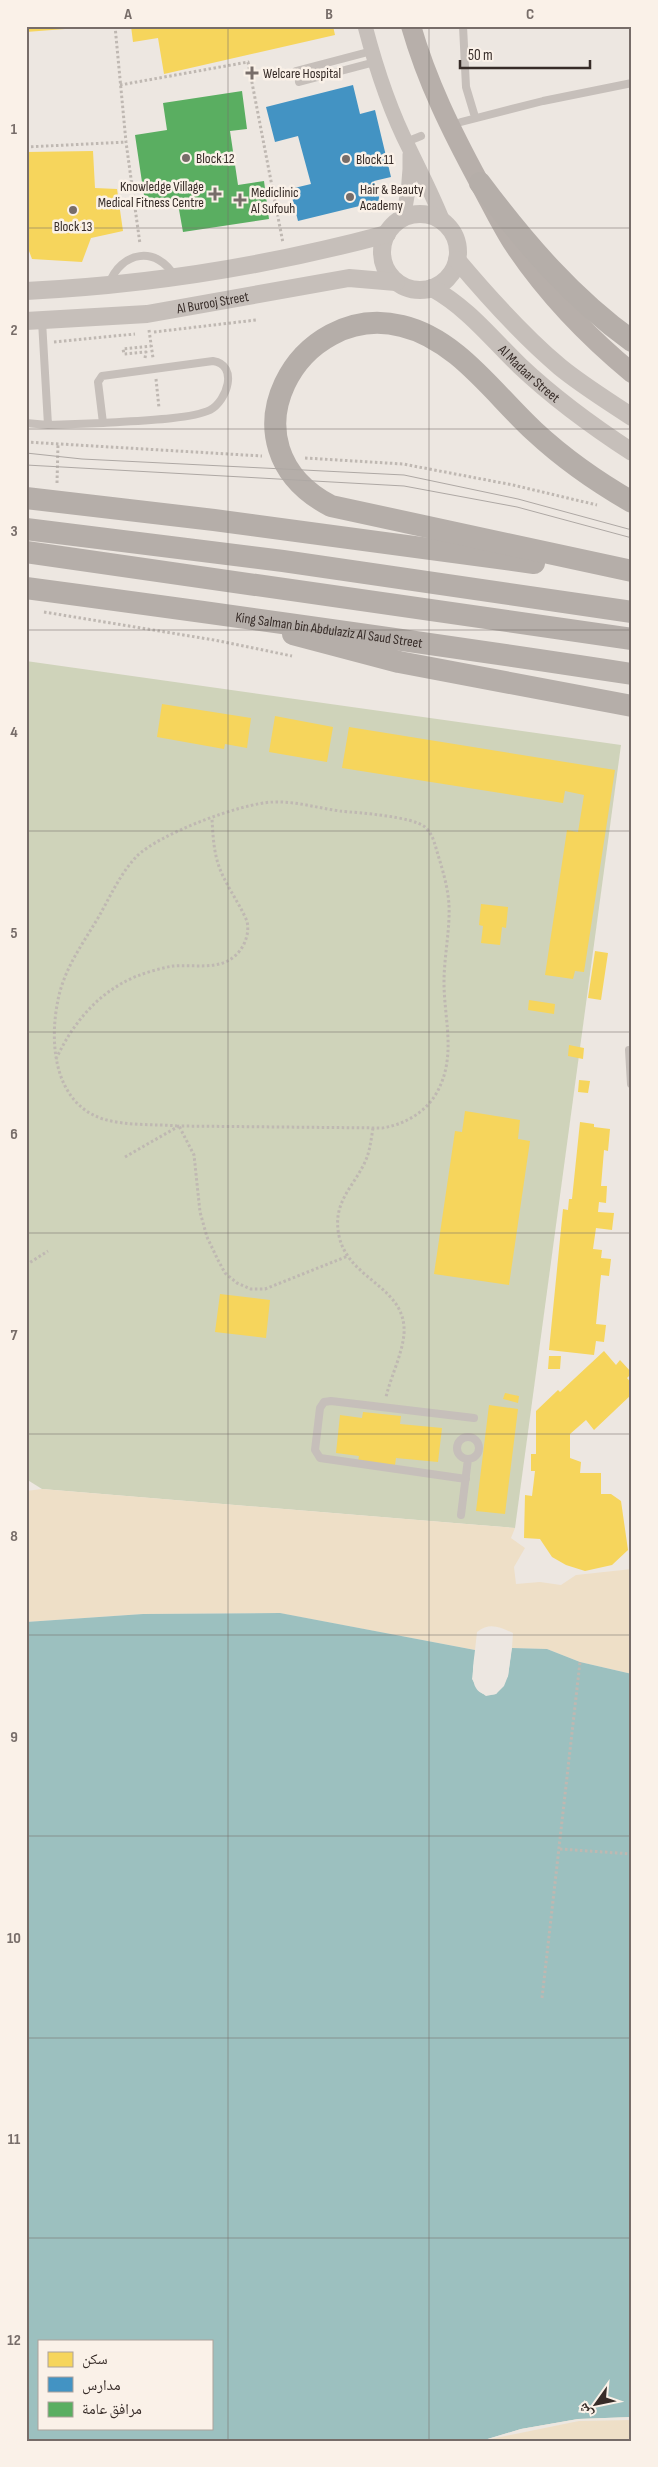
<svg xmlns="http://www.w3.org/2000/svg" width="658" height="2467" viewBox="0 0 658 2467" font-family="'Sofia Sans Condensed','Noto Naskh Arabic',sans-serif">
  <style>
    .green { fill: #cfd3ba }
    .sand { fill: #eedfc7 }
    .water { fill: #9cc0bf; fill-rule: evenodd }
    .pier { fill: #ede7e1 }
    .homes { fill: #f6d55c }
    .schools { fill: #4393c3 }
    .public { fill: #5aae61 }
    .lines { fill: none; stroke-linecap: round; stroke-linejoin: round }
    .path { stroke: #bfb8b2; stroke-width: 3; stroke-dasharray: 2.5 2.5; stroke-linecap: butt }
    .service { stroke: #c6bfba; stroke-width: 8 }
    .minor { stroke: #c6bfba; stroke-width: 15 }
    .tertiary { stroke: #c6bfba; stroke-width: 18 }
    .secondary { stroke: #b7afaa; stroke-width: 20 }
    .primary { stroke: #b5aea9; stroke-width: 22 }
    .tram { stroke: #aea8a4; stroke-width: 1 }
    .grid { fill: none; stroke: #776d69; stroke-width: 1; stroke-opacity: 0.55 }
    .poi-dot { fill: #776d69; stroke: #faf1e8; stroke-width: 2 }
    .labels { text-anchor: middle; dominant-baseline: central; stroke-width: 5; stroke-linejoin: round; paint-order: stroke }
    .poi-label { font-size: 14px; fill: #372c28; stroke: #faf1e8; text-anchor: start }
    .street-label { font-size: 14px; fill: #372c28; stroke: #faf1e8 }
    .neatline { fill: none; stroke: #776d69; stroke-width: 2 }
    .grid-label { font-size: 16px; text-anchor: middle; font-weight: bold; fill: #776d69 }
  </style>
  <rect width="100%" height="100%" fill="#ede7e1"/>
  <!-- green -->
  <path class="green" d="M26 661 621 745 515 1528 42 1489 26 1479Z"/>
  <!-- sand -->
  <path class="sand" d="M42 1489 515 1528 511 1538 525 1548 514 1567 516 1584 540 1582 561 1585 576 1575 632 1569V1674L580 1662 547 1649 512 1648 513 1633C499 1627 490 1622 477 1632L475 1650 279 1613 143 1614 26 1622V1491Z
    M632 2417V2441H481L521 2429 578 2419Z"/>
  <!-- water -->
  <path class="water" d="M280 1613 475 1650C473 1669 466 1699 496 1694L508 1676 512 1648 547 1649 580 1662 632 1674V2417L578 2419 521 2429 481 2441H26V1622L143 1614ZM39 2341H211V2428H39Z"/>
  <!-- pier -->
  <path class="pier" d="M512 1645 508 1676 504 1686 496 1694 486 1696 479 1691 472 1679 476 1648 474 1678 481 1690 487 1693 494 1692 501 1685Z
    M632 2417V2420L579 2421 481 2441 521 2429 578 2419Z"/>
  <!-- homes -->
  <path class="homes" d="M26 26H78V28L26 32Z
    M131 26H333L335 35 164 74 158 38 133 42Z
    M93 151 95 188 117 189 123 231 91 238 82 262 32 259 29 251 26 250V152Z
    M162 704 251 718 247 748 225 744 224 749 157 737Z
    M275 716 333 727 327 762 269 752Z
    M349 727 615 770 584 972 575 971 573 979 545 975 567 830 578 832 584 795 565 791 563 803 342 768Z
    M481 904 508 907 506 928 502 927 500 945 481 943 483 926 479 925Z
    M595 951 608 953 601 1000 588 998Z
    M529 1000 555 1004 554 1014 528 1010Z
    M569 1045 584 1048 583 1059 568 1056Z
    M579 1080 590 1081 588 1093 578 1092Z
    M465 1111 520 1120 518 1139 530 1141 509 1285 434 1274 455 1131 462 1132Z
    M580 1122 594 1124V1127L610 1129 608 1151 604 1150 601 1186H607L606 1203 599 1202 598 1212 614 1213 612 1230 596 1228 593 1249 602 1250 601 1258 611 1259 609 1276 601 1275 596 1324 606 1325 604 1342 596 1341 594 1355 549 1350 563 1209 568 1210 569 1199H572Z
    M220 1294 270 1300 266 1338 215 1332Z
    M604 1351 616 1365 620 1360 632 1373 627 1378 632 1384V1394L594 1430 586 1420 570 1434V1458L581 1462 580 1473H601V1494H611L621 1501 628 1550 612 1565 585 1571 566 1565 552 1557 540 1539 524 1538 525 1495 532 1496 535 1471H531V1454H536V1411L558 1390 560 1392Z
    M549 1356H561L560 1369H548Z
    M505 1393 519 1396 518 1403 503 1399Z
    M489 1405 518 1409 505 1514 476 1511Z
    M363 1412 401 1416 400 1424 442 1428 438 1462 396 1458 395 1465 358 1461 359 1456 336 1453 340 1415 362 1418Z"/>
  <!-- schools -->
  <path class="schools" d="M353 85 360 114 375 110 391 177 374 181 380 201 298 221 290 189 311 184 298 136 275 142 266 107Z"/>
  <!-- public -->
  <path class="public" d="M242 91 247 129 230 131 238 185 264 181 269 219 183 232 178 204 146 209 135 135 167 130 163 103Z"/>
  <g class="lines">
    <!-- path -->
    <path class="path" d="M115 26 126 142 140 244
      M120 85 248 62 283 243
      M26 147 126 142
      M149 330 153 358
      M154 332 256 320
      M54 342 135 334
      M145 358 146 352 124 354 123 349 151 346
      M156 379 159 408
      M26 442 262 456
      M305 458 403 464 513 485 597 505
      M57 483 58 444
      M44 612 214 640 292 656
      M56 1059C73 1023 98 992 137 976 148 972 161 968 173 966 199 964 227 973 243 946 247 938 249 930 247 921 240 905 230 891 223 876 214 858 213 838 212 819
      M373 1128C371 1140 370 1151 365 1162 353 1188 332 1202 339 1236 349 1281 407 1286 404 1334 402 1355 391 1376 386 1397
      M125 1157 179 1126 382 1128C408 1124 431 1109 441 1084 455 1050 444 1017 444 982 444 957 450 931 449 905 448 888 443 871 438 855 435 845 433 834 425 827 411 816 359 813 340 811 317 808 296 801 273 802 242 803 158 834 136 857 120 874 110 897 98 918 82 945 64 969 58 1000 49 1043 54 1103 103 1119 126 1126 155 1124 179 1126L194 1155 200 1212 207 1237 218 1260 225 1273 237 1283 251 1289H265L348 1256
      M26 1265 48 1251
      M560 1849 632 1854
      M542 1998 580 1662"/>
    <!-- service -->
    <path class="service" d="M463 26 466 87 475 117
      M296 71 372 51
      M299 82 375 62
      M461 122 543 101 632 83
      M406 142 421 136
      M109 284C121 251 157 245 175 277
      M42 321 48 425
      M213 361C239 365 227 401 210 410 189 420 128 421 103 423L98 382 102 376Z
      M26 423 48 425 103 423
      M629 1050 631 1084
      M457 1448a11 11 0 1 1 22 0a11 11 0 1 1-22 0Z
      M466 1479 320 1458 315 1450 320 1408 324 1402 331 1401 474 1418
      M461 1515 468 1459"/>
    <!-- minor -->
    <path class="minor" d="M365 26C376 68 390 111 410 150 422 175 434 198 444 224
      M402 219C408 197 411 177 410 154"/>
    <!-- tertiary -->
    <g class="tertiary">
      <circle cx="420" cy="252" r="38"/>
      <path d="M457 260C489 298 522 335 560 367 582 385 608 401 632 417"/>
      <path id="s1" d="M432 288C468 308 491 338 520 366 555 399 592 426 632 452"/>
      <path d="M26 291C149 285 268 266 387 234"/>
      <path id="s2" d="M26 321 147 314 349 278 396 282"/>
    </g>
    <!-- secondary -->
    <path class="secondary" d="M411 26C427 82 452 132 479 182 490 202 500 223 512 242 545 292 586 335 632 373"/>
    <!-- primary -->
    <g class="primary">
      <path d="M480 183C524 242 572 298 632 341"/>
      <path d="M26 498 214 520 534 563"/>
      <path d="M632 502C597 482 563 458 534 431 494 394 457 339 402 326 299 300 216 446 331 506L632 571"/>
      <path d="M26 529 283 561 632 612"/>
      <path d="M26 552 632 639"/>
      <path id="s3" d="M26 588C228 615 430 643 632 674"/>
      <path d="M293 634 399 662 632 706"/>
    </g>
    <!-- tram -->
    <path class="tram" d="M26 453 82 459 404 475 518 499 632 530
      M26 465 404 486 517 507 632 538"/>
  </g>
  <!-- grid -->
  <path class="grid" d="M228 26V2441M429 26V2441M26 228H632M26 429H632M26 630H632M26 831H632M26 1032H632M26 1233H632M26 1434H632M26 1635H632M26 1836H632M26 2038H632M26 2238H632"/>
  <!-- markers -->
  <g class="poi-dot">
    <path d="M249.5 65.5h5v5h5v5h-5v5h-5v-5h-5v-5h5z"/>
    <circle cx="186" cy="158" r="5"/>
    <circle cx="346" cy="159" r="5"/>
    <path d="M212.5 186.5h5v5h5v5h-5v5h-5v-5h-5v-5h5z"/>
    <circle cx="350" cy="197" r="5"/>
    <path d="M237.5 192.5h5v5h5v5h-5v5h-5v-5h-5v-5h5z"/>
    <circle cx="73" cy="210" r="5"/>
  </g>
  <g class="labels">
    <!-- poi labels -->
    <g class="poi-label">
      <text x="263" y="73">Welcare Hospital</text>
      <text x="196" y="158">Block 12</text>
      <text x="356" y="159">Block 11</text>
      <text x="204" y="186" text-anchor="end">Knowledge Village<tspan x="204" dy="16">Medical Fitness Centre</tspan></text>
      <text x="360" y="189">Hair &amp; Beauty<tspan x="360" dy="16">Academy</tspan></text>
      <text x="251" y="192">Mediclinic<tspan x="251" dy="16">Al Sufouh</tspan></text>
      <text x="73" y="226" text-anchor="middle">Block 13</text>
    </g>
    <!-- street labels -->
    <g class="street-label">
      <text stroke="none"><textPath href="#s2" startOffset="188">Al Burooj Street</textPath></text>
      <text stroke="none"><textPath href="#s1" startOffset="130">Al Madaar Street</textPath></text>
      <text stroke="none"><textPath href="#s3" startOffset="306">King Salman bin Abdulaziz Al Saud Street</textPath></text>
    </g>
  </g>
  <!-- border -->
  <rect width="658" height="2467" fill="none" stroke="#faf1e8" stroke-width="55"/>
  <!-- legend -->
  <rect x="38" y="2340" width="175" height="90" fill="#faf1e8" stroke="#aca29b"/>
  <rect x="48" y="2352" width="25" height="15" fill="#f6d55c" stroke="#aca29b"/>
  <text x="82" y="2364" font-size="15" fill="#372c28">سكن</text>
  <rect x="48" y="2377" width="25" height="15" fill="#4393c3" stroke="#aca29b"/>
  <text x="82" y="2390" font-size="15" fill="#372c28">مدارس</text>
  <rect x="48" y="2402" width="25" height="15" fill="#5aae61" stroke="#aca29b"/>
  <text x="82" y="2414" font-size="15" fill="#372c28">مرافق عامة</text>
  <!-- north arrow -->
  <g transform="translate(596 2404) rotate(237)" stroke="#faf1e8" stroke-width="4" paint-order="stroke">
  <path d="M0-4L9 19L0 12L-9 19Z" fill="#372c28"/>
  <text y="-8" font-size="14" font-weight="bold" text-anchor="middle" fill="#372c28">ش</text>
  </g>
  <!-- scale -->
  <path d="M460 60v8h130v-8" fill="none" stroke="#372c28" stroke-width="2.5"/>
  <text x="468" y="60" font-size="15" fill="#372c28" stroke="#faf1e8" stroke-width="4" paint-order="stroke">50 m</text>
  <rect x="28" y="28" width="602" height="2412" class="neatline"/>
  <g class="grid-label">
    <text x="128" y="19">A</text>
    <text x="329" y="19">B</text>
    <text x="530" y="19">C</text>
    <text x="14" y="134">1</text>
    <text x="14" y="335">2</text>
    <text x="14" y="536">3</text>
    <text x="14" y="737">4</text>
    <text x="14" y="938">5</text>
    <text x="14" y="1139">6</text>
    <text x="14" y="1340">7</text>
    <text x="14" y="1541">8</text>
    <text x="14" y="1742">9</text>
    <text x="14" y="1943">10</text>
    <text x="14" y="2144">11</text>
    <text x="14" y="2345">12</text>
  </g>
</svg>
